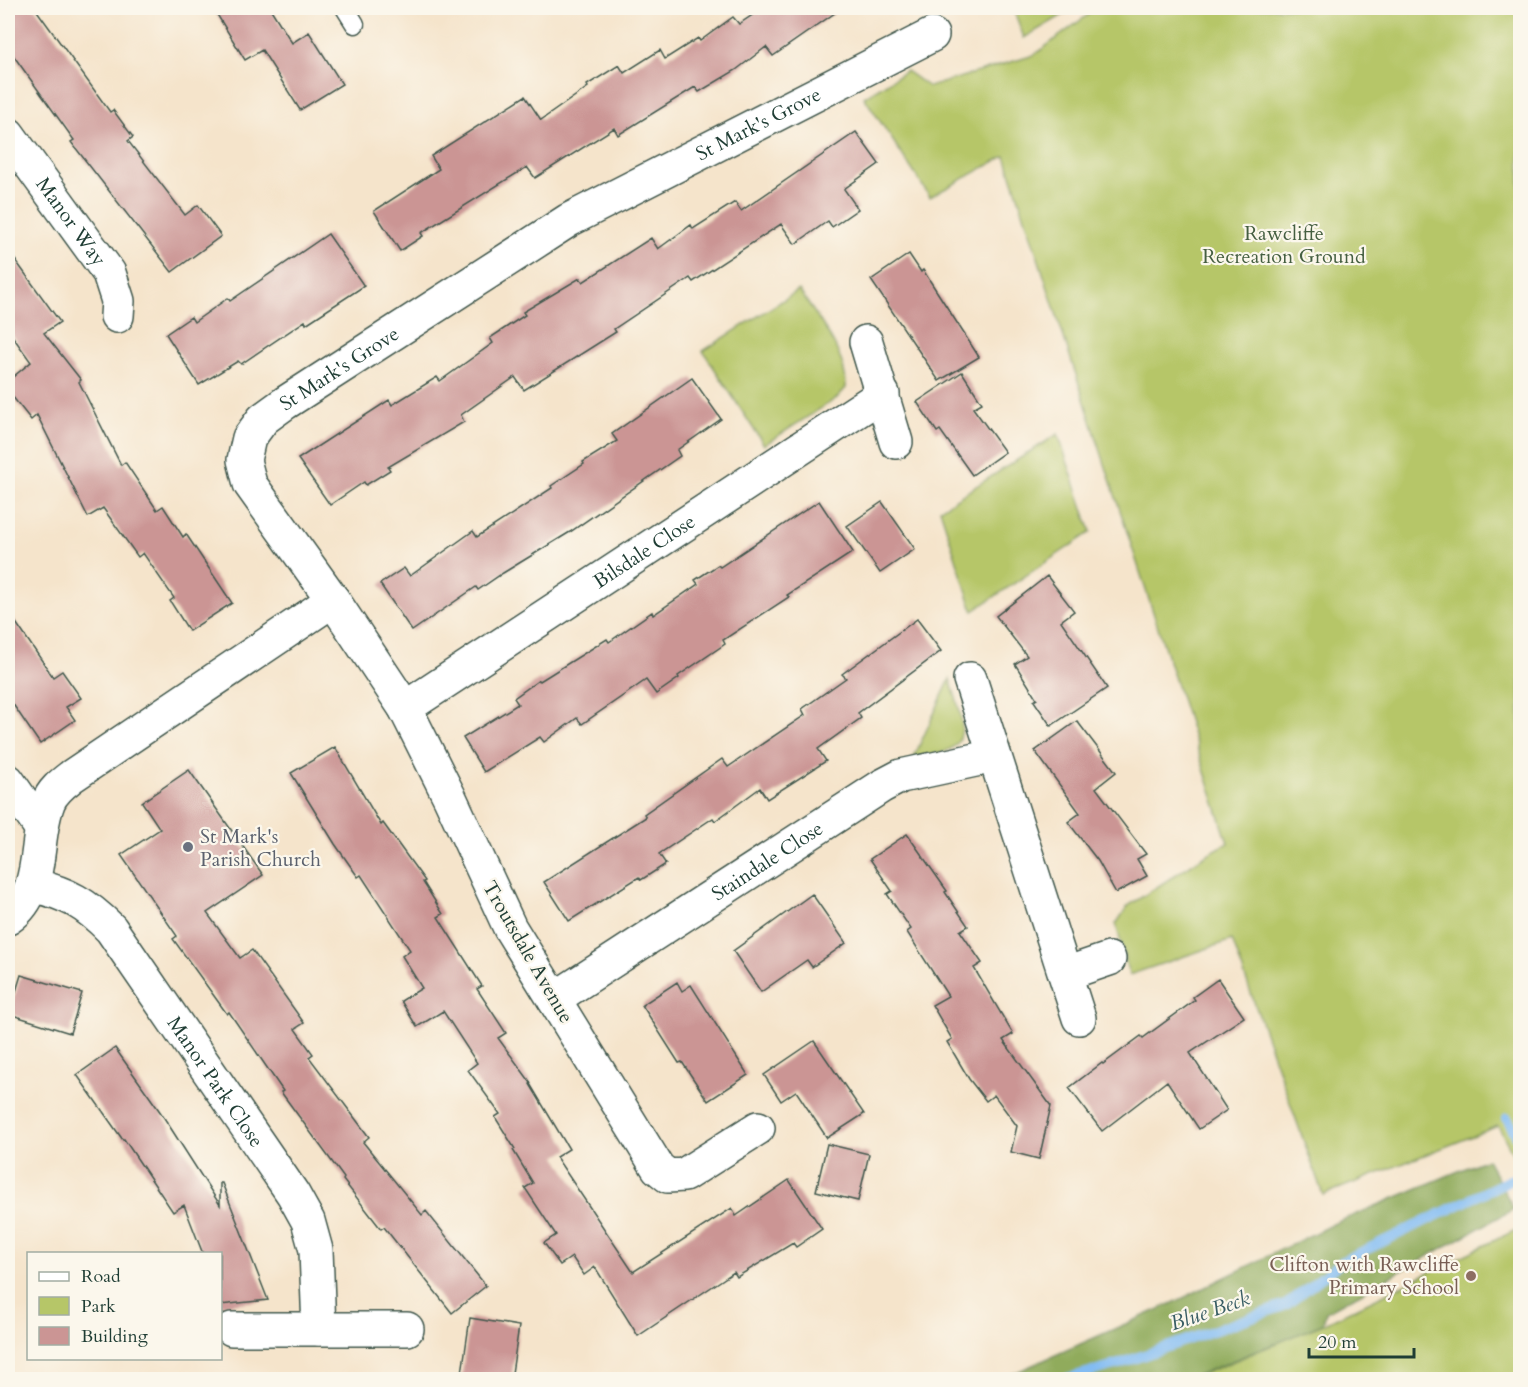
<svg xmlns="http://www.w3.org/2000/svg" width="1528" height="1387" viewBox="0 0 1528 1387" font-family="Cardo,serif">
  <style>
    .green { fill: #b6c668; stroke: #6a824e; stroke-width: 1.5 }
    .forest { fill: #90ab5c; stroke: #587448; stroke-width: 1.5 }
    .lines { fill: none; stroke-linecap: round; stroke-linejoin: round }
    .stream { stroke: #82bcf3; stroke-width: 10 }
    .building { fill: #cb9594 }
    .service-casing { stroke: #3f564b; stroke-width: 21 }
    .minor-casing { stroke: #3f564b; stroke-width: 36 }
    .service { stroke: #fff; stroke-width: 18 }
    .minor { stroke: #fff; stroke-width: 33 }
    .worship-dot { fill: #6b7280; stroke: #fbf7ec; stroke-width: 2 }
    .education-dot { fill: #8d6e63; stroke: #fbf7ec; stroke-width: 2 }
    .labels { text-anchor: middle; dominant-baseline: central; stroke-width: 4.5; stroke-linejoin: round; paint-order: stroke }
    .street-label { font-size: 20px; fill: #1f3d34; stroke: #fbf7ec }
    .park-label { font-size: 20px; fill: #455f41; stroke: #fbf7ec }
    .worship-label { font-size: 20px; fill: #5b616d; stroke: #fbf7ec; text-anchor: start }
    .education-label { font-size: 20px; fill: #785e54; stroke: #fbf7ec; text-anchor: end }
    .water-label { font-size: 21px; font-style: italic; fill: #385d64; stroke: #fbf7ec }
  </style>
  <rect width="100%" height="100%" fill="#fbf7ec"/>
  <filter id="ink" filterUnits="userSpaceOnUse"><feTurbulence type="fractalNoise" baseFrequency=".0167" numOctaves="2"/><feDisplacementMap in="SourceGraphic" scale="12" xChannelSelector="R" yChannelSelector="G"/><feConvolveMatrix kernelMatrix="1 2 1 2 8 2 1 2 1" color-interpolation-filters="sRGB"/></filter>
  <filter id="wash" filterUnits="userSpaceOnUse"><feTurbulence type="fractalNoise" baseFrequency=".008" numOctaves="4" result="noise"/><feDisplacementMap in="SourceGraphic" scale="24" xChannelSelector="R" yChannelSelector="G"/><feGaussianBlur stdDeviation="1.35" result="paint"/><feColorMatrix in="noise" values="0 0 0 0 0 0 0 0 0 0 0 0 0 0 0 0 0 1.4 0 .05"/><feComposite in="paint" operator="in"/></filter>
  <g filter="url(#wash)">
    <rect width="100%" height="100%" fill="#f5e4cb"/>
    <!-- green -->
    <path class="green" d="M1013 8H1075L1024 38Z
      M1097 8H1520V1167L1498 1126 1323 1195 1232 940 1129 975 1116 924 1128 906 1204 856 1228 843 1005 156 930 197 864 97 906 71 929 87 1034 55Z
      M799 290C817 318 847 352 846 388L837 398 764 445 703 351Z
      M1058 434 1091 532 973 611 940 509Z
      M950 679C955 698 974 736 950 749 941 755 925 755 914 757Z
      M1520 1228V1379L1188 1380 1323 1324Z"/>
    <!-- forest -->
    <path class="forest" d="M1487 1159 1514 1209 1326 1312 1323 1324 1188 1379H1001L1173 1303 1333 1224Z"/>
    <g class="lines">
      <!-- stream -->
      <path class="stream" d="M1507 1118 1520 1142
        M1061 1380 1119 1364 1286 1305 1343 1261 1520 1175"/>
    </g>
    <g id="blocks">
      <!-- building -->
      <path class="building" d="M8 8H35L110 112 113 110 133 137 128 141 185 215 198 205 221 236 172 272 71 142 74 140 8 48Z
        M213 8H270L292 43 309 32 342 84 300 110 262 50 245 60Z
        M763 8H842L773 56 766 47 736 70 699 92 695 87 618 135 614 128 535 178 527 167 421 233 423 236 400 251 374 211 439 169 431 156 525 96 541 120 588 87 587 85 619 65 624 73 660 50 665 59 698 38 700 41 733 17 739 24Z
        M856 132 879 164 844 189 858 209 832 227 828 221 795 244 781 224 693 282 690 278 614 329 616 332 524 390 515 377 461 415 464 422 388 467 390 470 366 485 364 482 330 505 298 459 389 400 392 405 437 377 440 381 493 343 490 338 525 315 523 312 580 278 583 282 651 238 658 249 691 225 693 229 735 202 741 211Z
        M328 234 364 286 306 324 305 321 241 364 238 361 199 385 166 334 191 317 194 322 228 298 230 301Z
        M8 250 60 322 44 333 81 380 79 382 121 465 125 462 157 510 163 506 183 537 186 534 232 603 189 631 170 601 174 598 143 553 138 557 103 508 88 517 37 415 31 420 8 391V381L31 362 8 330Z
        M909 254 921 272 923 270 979 357 939 381 871 280Z
        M962 372 982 403 973 408 1005 452 972 475 940 430 937 432 917 402Z
        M692 378 721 419 677 450 680 456 570 532 503 573 478 590 476 587 412 631 380 584 404 568 410 576 473 531 477 537 552 488 551 486 584 464 583 462 617 441 612 434Z
        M819 501 853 552 787 595 789 597 723 640 725 644 678 676 679 678 656 694 646 680 582 724 577 718 544 742 540 737 484 772 463 738 518 704 514 698 539 680 540 681 607 639 609 642 652 612 653 615 698 584 695 580 718 565 720 567Z
        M882 502 915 549 880 573 847 526Z
        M1047 576 1074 611 1061 621 1107 688 1051 726 1034 701 1037 699 1015 664 1027 656 996 616Z
        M8 611 53 677 62 671 81 698 66 707 75 720 40 744 8 697Z
        M917 619 941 651 858 713 861 718 818 749 826 761 767 799 760 788 715 821 713 818 659 854 666 864 641 880 639 877 569 921 544 882 646 817 644 814 722 759 728 767 805 715 802 709 846 678 842 674Z
        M1077 721 1116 772 1096 788 1146 854 1137 859 1147 876 1116 893 1098 861 1068 822 1080 813 1035 751Z
        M335 747 381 825 383 823 425 881 423 882 443 914 438 917 482 986 477 989 506 1033 498 1038 531 1083 530 1084 569 1149 556 1157 633 1272 732 1208 736 1216 789 1180 822 1229 796 1247 793 1243 737 1277 734 1272 638 1336 595 1267 584 1275 572 1257 560 1265 544 1243 556 1235 525 1188 533 1183 513 1150 515 1149 495 1117 500 1114 468 1070 477 1063 443 1011 417 1027 401 1001 422 988 402 956 410 950 361 875 358 877 335 844 291 773Z
        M189 770 263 875 207 913 240 958 252 950 304 1023 295 1029 313 1054 309 1057 369 1137 363 1142 422 1215 426 1211 486 1286 452 1313 384 1227 381 1229 343 1180 344 1178 281 1092 283 1091 229 1012 227 1014 173 939 177 936 121 855 160 829 142 802Z
        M907 834 947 891 945 892 968 926 960 931 982 963 974 968 1013 1034 1003 1040 1051 1106 1039 1159 1011 1152 1017 1126 994 1095 986 1101 969 1079 947 1042 952 1039 932 1005 948 996 907 932 911 929 887 894 892 891 870 859Z
        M812 894 846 943 812 967 807 960 761 992 733 951Z
        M21 975 82 993 70 1033 9 1014Z
        M1218 979 1244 1017 1190 1053 1227 1110 1199 1129 1167 1081 1102 1131 1069 1088 1102 1063 1103 1064 1141 1036 1143 1038 1195 1000 1193 997Z
        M677 982 682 991 691 985 748 1075 708 1101 682 1062 679 1063 642 1005Z
        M814 1041 864 1114 827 1138 796 1091 781 1101 764 1075Z
        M115 1048 161 1113 220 1205V1183H222L268 1300 220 1305V1254H203L184 1205 173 1212 124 1139 123 1140 77 1075Z
        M827 1144 869 1154 858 1201 816 1191Z
        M470 1318 519 1326 511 1380H461Z"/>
    </g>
  </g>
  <g filter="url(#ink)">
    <use href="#blocks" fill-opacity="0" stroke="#3f564b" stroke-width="1.5"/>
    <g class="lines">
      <defs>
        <path id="service" d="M345 8 355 24"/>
        <g id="minor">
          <path id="s1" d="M8 134 109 273 118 301 117 316"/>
          <path d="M866 342 896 442"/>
          <path d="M970 679 1079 1018"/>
          <path id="s2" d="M405 708 883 394"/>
          <path d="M8 781 41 828"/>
          <path id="s3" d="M33 885C68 894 85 903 111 929L293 1194 308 1221 316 1250 319 1329"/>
          <path d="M8 918C46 891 33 842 48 803 52 791 63 783 72 776L333 600"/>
          <path d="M1065 974 1109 959"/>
          <path id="s4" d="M554 999 882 786 901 776 994 756"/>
          <path id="s5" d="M758 1128 684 1175 668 1176 658 1168 510 928 450 798 405 708 333 600 250 484 244 460 249 438 263 419 285 403 569 220 932 35"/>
          <path d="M232 1329H407"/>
        </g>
      </defs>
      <!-- service casing -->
      <use href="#service" class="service-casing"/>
      <!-- minor casing -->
      <use href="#minor" class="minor-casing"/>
      <!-- service -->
      <use href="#service" class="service"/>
      <!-- minor -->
      <use href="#minor" class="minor"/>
    </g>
  </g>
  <!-- markers -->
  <circle class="worship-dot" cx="188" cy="847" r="6"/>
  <circle class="education-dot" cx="1471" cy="1276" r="6"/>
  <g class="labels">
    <!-- street labels -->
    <g class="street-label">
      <text stroke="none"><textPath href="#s5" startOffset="1563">St Mark's Grove</textPath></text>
      <text stroke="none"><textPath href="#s1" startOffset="108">Manor Way</textPath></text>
      <text stroke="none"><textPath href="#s5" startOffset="1077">St Mark's Grove</textPath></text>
      <text stroke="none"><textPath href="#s2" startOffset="286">Bilsdale Close</textPath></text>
      <text stroke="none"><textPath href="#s4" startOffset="254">Staindale Close</textPath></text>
      <text transform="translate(528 952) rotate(60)">Troutsdale Avenue</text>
      <text stroke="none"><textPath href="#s3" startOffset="276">Manor Park Close</textPath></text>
    </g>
    <!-- park labels -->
    <g class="park-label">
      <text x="1284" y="233">Rawcliffe<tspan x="1284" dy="23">Recreation Ground</tspan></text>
    </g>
    <!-- worship labels -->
    <g class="worship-label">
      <text x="200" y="836">St Mark's<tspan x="200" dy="23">Parish Church</tspan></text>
    </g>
    <!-- education labels -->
    <g class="education-label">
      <text x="1459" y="1264">Clifton with Rawcliffe<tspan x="1459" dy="23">Primary School</tspan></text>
    </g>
    <!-- water labels -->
    <g class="water-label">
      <text transform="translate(1210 1311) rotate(-19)">Blue Beck</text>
    </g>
  </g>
  <!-- margin -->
  <rect width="1528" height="1387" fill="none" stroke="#fbf7ec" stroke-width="30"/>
  <!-- legend -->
  <rect x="27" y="1252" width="195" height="108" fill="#fbf7ec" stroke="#a3ada2" stroke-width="1.5"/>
  <rect x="39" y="1272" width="30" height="9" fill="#ffffff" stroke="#a3ada2" stroke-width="1.5"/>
  <text x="81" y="1282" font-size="18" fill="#1f3d34">Road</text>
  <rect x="39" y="1297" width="30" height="18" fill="#b6c668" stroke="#a3ada2" stroke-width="1.5"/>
  <text x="81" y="1312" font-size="18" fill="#1f3d34">Park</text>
  <rect x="39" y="1327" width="30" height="18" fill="#cb9594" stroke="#a3ada2" stroke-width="1.5"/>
  <text x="81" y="1342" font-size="18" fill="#1f3d34">Building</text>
  <!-- scale -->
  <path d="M1309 1348v9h105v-9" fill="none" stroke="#1f3d34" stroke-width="3"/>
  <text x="1318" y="1348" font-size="18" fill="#1f3d34" stroke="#fbf7ec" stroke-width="4.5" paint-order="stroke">20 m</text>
</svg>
